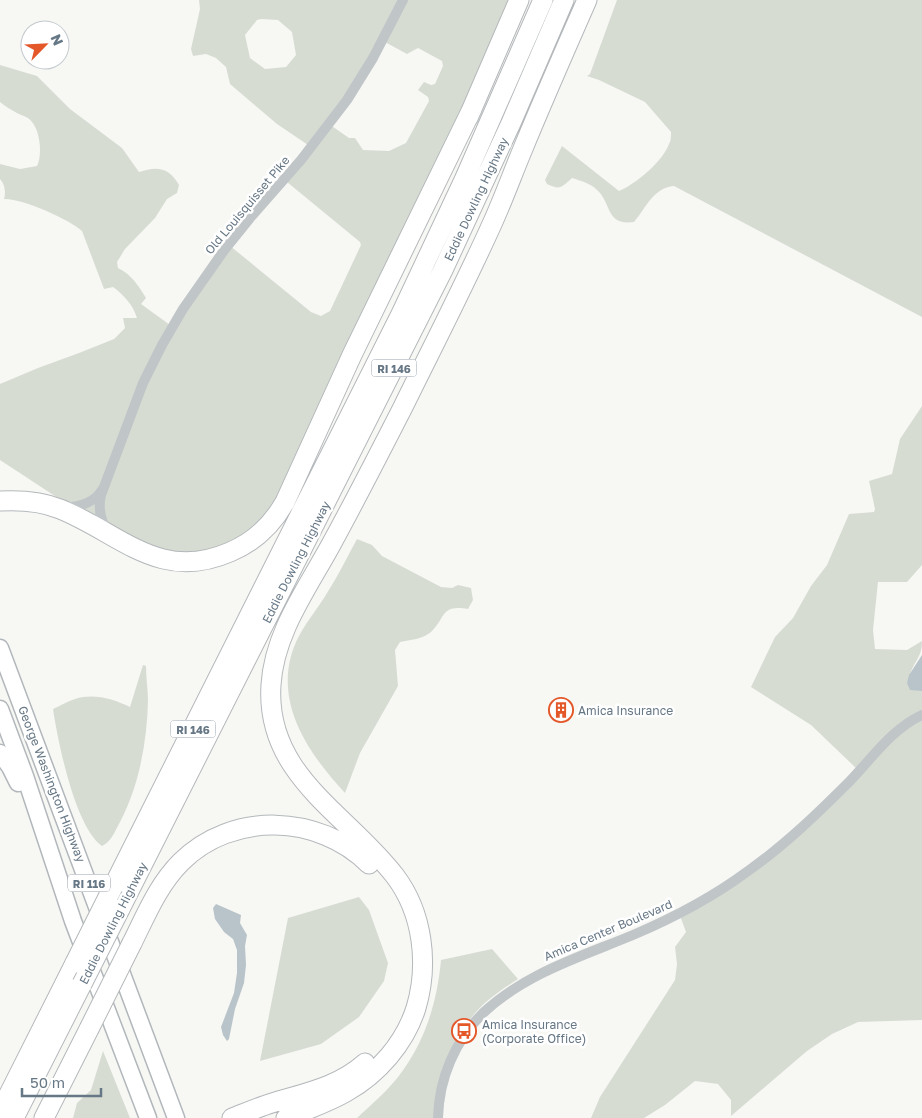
<svg xmlns="http://www.w3.org/2000/svg" width="922" height="1118" viewBox="0 0 922 1118" font-family="'Golos Text',sans-serif">
  <style>
    .green { fill: #d7dcd3; fill-rule: evenodd }
    .water { fill: #b8c4c9 }
    .lines { fill: none; stroke-linecap: round; stroke-linejoin: round }
    .primary-casing { stroke: #b2b7bb; stroke-width: 19 }
    .motorway-casing { stroke: #b4b8bb; stroke-width: 21 }
    .minor { stroke: #c0c5c8; stroke-width: 10 }
    .primary { stroke: #fff; stroke-width: 16 }
    .motorway { stroke: #fff; stroke-width: 19 }
    .motorway-bridge-casing { stroke: #b4b8bb; stroke-width: 21; stroke-linecap: butt }
    .motorway-bridge { stroke: #fff; stroke-width: 19 }
    .labels { text-anchor: middle; dominant-baseline: central; stroke-width: 5; stroke-linejoin: round; paint-order: stroke }
    .shield { fill: #fff; stroke: #94a0aa; stroke-width: 1 }
    .shield-label { font-size: 11px; font-weight: bold; fill: #667785 }
    .street-label { font-size: 12px; fill: #667785; stroke: #fff }
    .poi-label { font-size: 12px; fill: #667785; stroke: #fff; text-anchor: start }
  </style>
  <rect width="100%" height="100%" fill="#f7f7f4"/>
  <!-- green -->
  <path class="green" d="M199 0H517L267 523 181 568 64 502 0 460V384L38 368 79 353 114 339 125 328 123 318H137C133 305 124 295 113 287L104 289 82 231C69 219 21 198 4 199 6 193 5 184 0 179V164L20 169 37 166C43 154 40 126 28 118 25 116 20 115 17 113 11 110 5 106 0 102V65L37 76 70 109 122 148 139 172C157 166 169 167 179 185L177 193 167 199 155 218 125 249 117 262 118 268C132 275 138 285 146 298L141 304 170 325 229 245 311 312 321 316 330 311 361 245 360 242 287 182 308 145 277 124 230 84 226 67 216 58 206 54 193 56 191 49 200 9ZM261 19 278 20 292 32 296 55 286 67 265 69 250 58 245 35 257 20ZM383 41 407 54 418 48 442 61 443 66 435 84 431 85 424 82 418 90 428 97 429 101 406 143 389 151 363 150 355 138H349L329 124Z
    M617 0H922V317L674 186C653 188 646 208 634 222 605 226 612 203 597 190 590 183 581 181 572 178 561 188 560 190 547 184L545 180 562 146 619 191C636 184 663 161 669 144 671 141 671 136 671 132L645 102 599 80 587 76 590 74Z
    M922 406V565L907 582H878L873 630 875 649 907 650 922 641C922 657 915 660 910 674L922 687V1020L858 1022 832 1034 807 1051 731 1116V1100L718 1084 695 1081 665 1105 644 1118H591L600 1097 675 980 677 964 675 947 686 932 679 913 735 878 807 821 857 769 811 725 751 687 775 637 793 618 811 586 827 565 849 514 874 512 875 509 869 481 892 474 900 439Z
    M357 539 372 545 382 556 441 587 452 588 458 585 471 588 473 600 468 609C440 604 446 618 431 632 423 639 410 640 400 642L395 650 398 686 360 753 345 793C307 752 271 699 296 642 304 624 317 610 327 593 338 576 347 557 357 539Z
    M143 665 146 666C146 678 148 690 148 701 147 742 139 786 120 822 115 831 112 841 102 846 75 827 58 742 53 709 60 706 68 701 75 699 94 693 113 699 130 707Z
    M359 897 369 910 388 963 384 981 359 1017 321 1044 260 1061 288 918Z
    M492 949 518 979C507 986 496 993 486 1002 452 1031 447 1077 436 1118H357C371 1105 386 1092 398 1077 425 1042 437 1003 441 960Z
    M103 1051 130 1118H73L77 1103 91 1090Z"/>
  <!-- water -->
  <path class="water" d="M922 655V691L910 690 907 683 909 675Z
    M216 904 241 915 240 923 247 935 245 946 246 965 244 983 235 1009 229 1039 227 1041 223 1035 221 1027 234 993 237 973V950L233 939 224 932 215 919 213 908Z"/>
  <g class="lines">
    <defs>
      <path id="primary" d="M0 648C60 804 116 962 176 1118
        M0 709 25 776 73 921 148 1118
        M0 753 10 767 18 783"/>
      <path id="motorway" d="M468 118 519 0
        M0 501C20 500 41 501 60 509 120 533 159 583 230 552 254 542 272 525 285 502L352 355 472 109
        M113 887 401 314 464 180 543 0
        M120 909 443 270 511 123 564 0
        M132 943C146 915 158 885 181 862 232 811 319 814 369 864
        M0 1112 75 963
        M14 1118 82 984
        M44 1118 89 1029
        M232 1118C245 1113 259 1107 272 1103 305 1093 338 1087 365 1063
        M286 1118C306 1110 327 1103 346 1092 378 1074 405 1043 416 1008 429 964 423 913 395 876 348 814 265 776 271 685 274 632 309 586 333 541 357 497 380 452 403 407 433 346 464 286 492 224 503 200 512 175 522 151 543 100 565 50 587 0"/>
    </defs>
    <!-- primary casing -->
    <use href="#primary" class="primary-casing"/>
    <!-- motorway casing -->
    <use href="#motorway" class="motorway-casing"/>
    <!-- minor -->
    <path class="minor" d="M65 507C80 507 94 503 102 490
      M108 532C100 520 98 508 101 495L143 383 162 345 183 309 225 249 250 218 301 160 347 100 373 58 403 0
      M438 1118C439 1078 455 1041 483 1013 526 973 580 957 633 935 673 918 713 897 748 871 785 845 818 813 850 781 872 758 893 728 922 715"/>
    <!-- primary -->
    <use href="#primary" class="primary"/>
    <!-- motorway -->
    <use href="#motorway" class="motorway"/>
    <defs>
      <path id="motorway-bridge" d="M75 963 113 887
        M82 984 120 909
        M89 1029 132 943"/>
    </defs>
    <!-- motorway-bridge casing -->
    <use href="#motorway-bridge" class="motorway-bridge-casing"/>
    <!-- motorway-bridge -->
    <use href="#motorway-bridge" class="motorway-bridge"/>
  </g>
  <!-- icons -->
  <defs>
    <symbol id="building-ring" viewBox="-11 -11 22 22"><circle r="9.5" fill="#fff" stroke="#e35729" stroke-width="1.5"/><path d="M-4-6H4V6H1V3H-1V6H-4ZM-2.5-4.3h1.7v1.8h-1.7ZM.8-4.3h1.7v1.8H.8ZM-2.5-1h1.7V.8h-1.7ZM.8-1h1.7V.8H.8Z" fill="#e35729"/></symbol>
    <symbol id="bus-ring" viewBox="-11 -11 22 22"><circle r="9.5" fill="#fff" stroke="#e35729" stroke-width="1.5"/><path d="M-5-6H5V4H4V6H2V4H-2V6H-4V4H-5ZM-3.5-4V0h7V-4ZM-3.5 1.2v1.5H-2V1.2ZM2 1.2v1.5H3.5V1.2Z" fill="#e35729"/></symbol>
  </defs>
  <g fill-rule="evenodd">
    <use href="#building-ring" x="547" y="696" width="28" height="28"/>
    <use href="#bus-ring" x="450" y="1017" width="28" height="28"/>
  </g>
  <g class="labels">
    <!-- shield labels -->
    <g class="shield">
      <rect x="371.5" y="359.5" width="45" height="17" rx="4"/>
      <rect x="170.5" y="720.5" width="45" height="17" rx="4"/>
      <rect x="68" y="874.5" width="42" height="17" rx="4"/>
    </g>
    <g class="shield-label">
      <text x="394" y="368">RI 146</text>
      <text x="193" y="729">RI 146</text>
      <text x="89" y="883">RI 116</text>
    </g>
    <!-- street labels -->
    <g class="street-label">
      <text transform="translate(476 199) rotate(-65)">Eddie Dowling Highway</text>
      <text transform="translate(247 205) rotate(-50)">Old Louisquisset Pike</text>
      <text transform="translate(296 562) rotate(-63)">Eddie Dowling Highway</text>
      <text transform="translate(52 784) rotate(69)">George Washington Highway</text>
      <text transform="translate(113 923) rotate(-63)">Eddie Dowling Highway</text>
      <text transform="translate(608 930) rotate(-23)">Amica Center Boulevard</text>
    </g>
    <!-- poi labels -->
    <g class="poi-label">
      <text x="578" y="710">Amica Insurance</text>
      <text x="482" y="1024">Amica Insurance<tspan x="482" dy="14">(Corporate Office)</tspan></text>
    </g>
  </g>
  <!-- north arrow -->
  <g transform="translate(45 45) rotate(66)"><circle r="24" fill="#ffffff" stroke="#c2c9ce"/>
  <path d="M0-4L9 19L0 12L-9 19Z" fill="#e35729"/>
  <text y="-8" font-size="14" font-weight="bold" text-anchor="middle" fill="#667785">N</text>
  </g>
  <!-- scale -->
  <path d="M22 1088v8h79v-8" fill="none" stroke="#667785" stroke-width="2.5"/>
  <text x="30" y="1088" font-size="15" fill="#667785" stroke="#ffffff" stroke-width="4" paint-order="stroke">50 m</text>
</svg>
